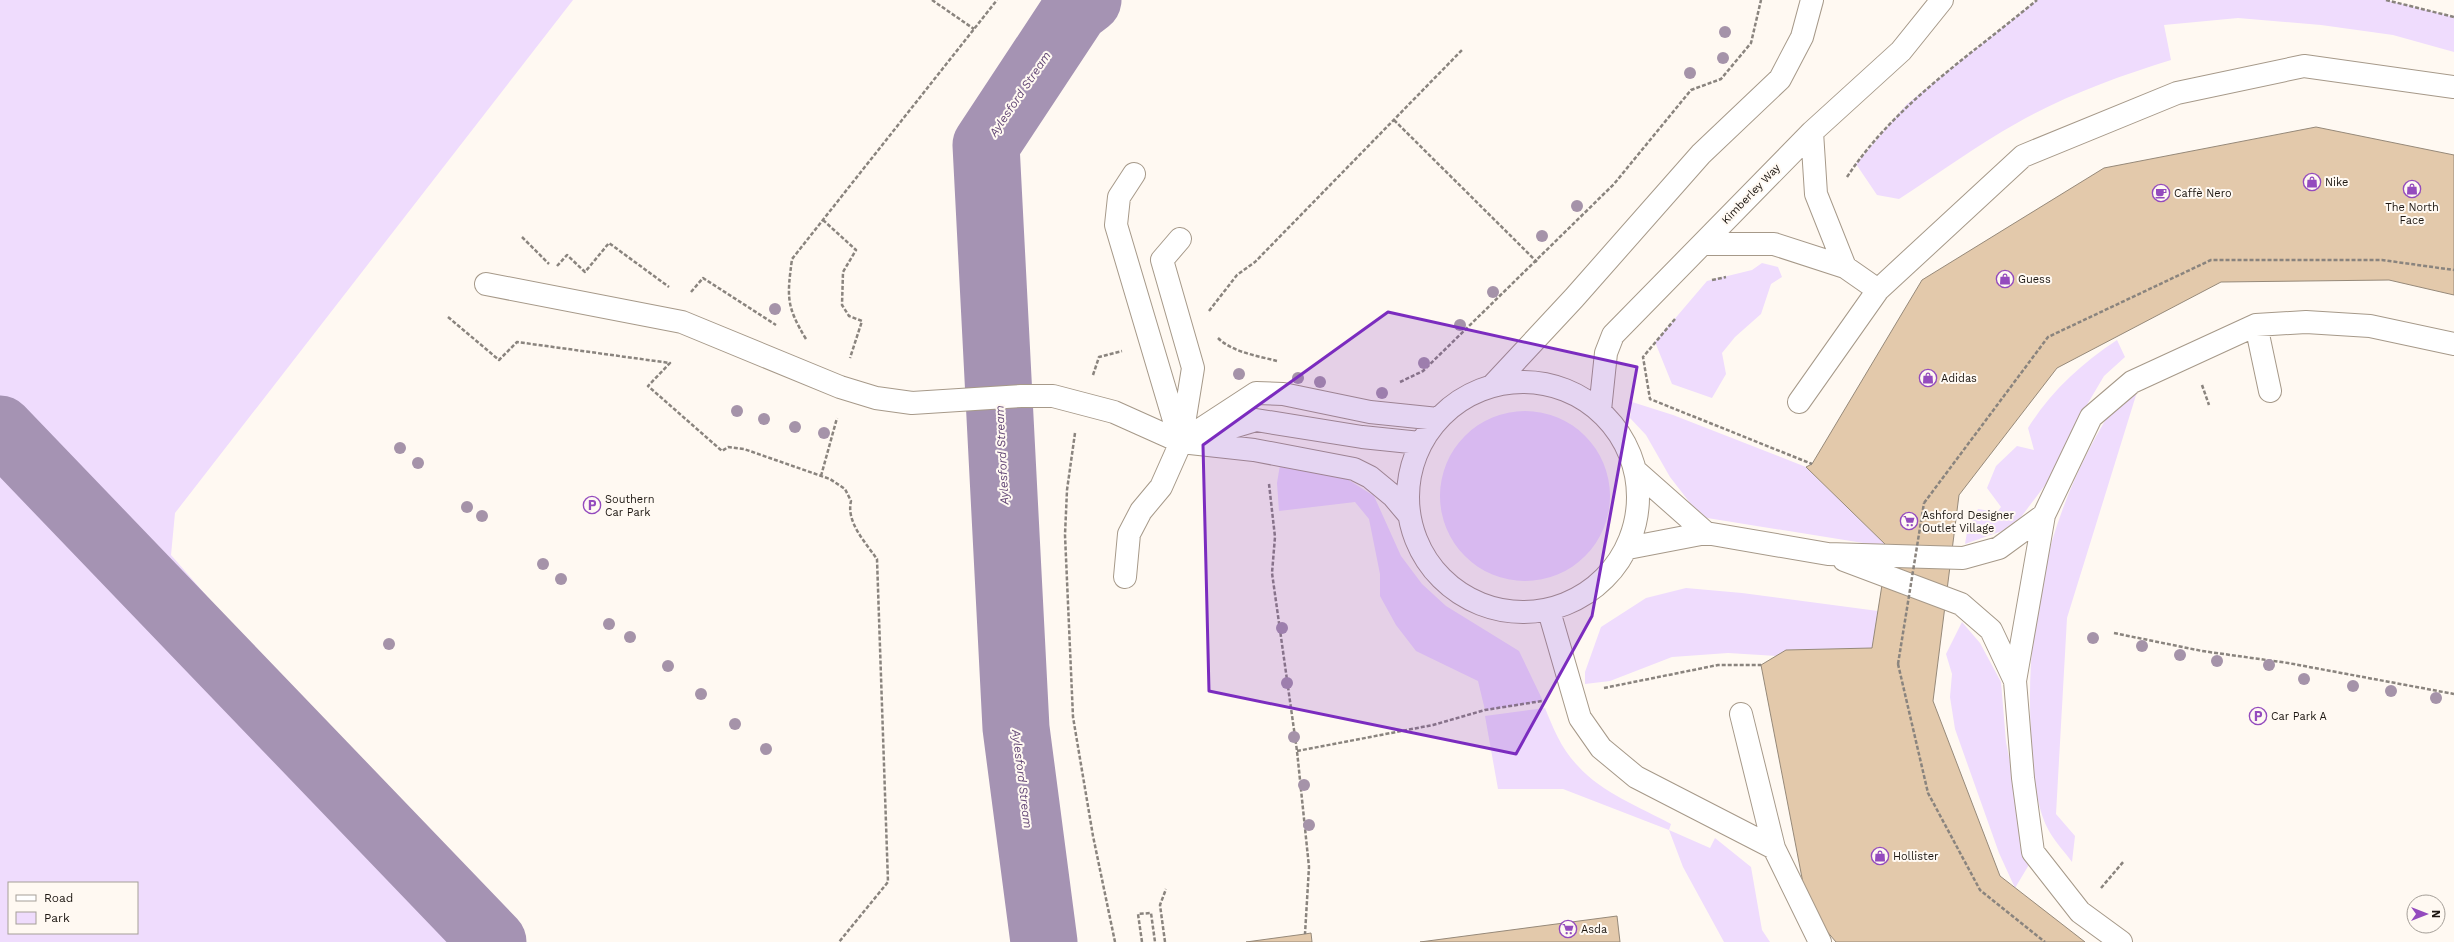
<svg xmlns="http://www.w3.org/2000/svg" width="2454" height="942" viewBox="0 0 2454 942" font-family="'Work Sans',sans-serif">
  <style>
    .green { fill: #efdcfd; fill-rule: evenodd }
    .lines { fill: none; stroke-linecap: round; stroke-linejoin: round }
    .river { stroke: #a593b3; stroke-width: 67 }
    .building { fill: #e3c9ab; stroke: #968979 }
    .minor-casing { stroke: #a69989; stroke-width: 24 }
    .path { stroke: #8a847e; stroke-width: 2.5; stroke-dasharray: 4 2; stroke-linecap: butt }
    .minor { stroke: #fff; stroke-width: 22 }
    .path-bridge { stroke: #8a847e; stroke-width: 2.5; stroke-dasharray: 4 2; stroke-linecap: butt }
    .tree { fill: #a593a9 }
    .marked { fill: #7b2cbf; fill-opacity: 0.2; stroke: #7b2cbf; stroke-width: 3; stroke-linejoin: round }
    .labels { text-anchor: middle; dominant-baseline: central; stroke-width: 4; stroke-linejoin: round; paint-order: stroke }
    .poi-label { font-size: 11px; fill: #1d1712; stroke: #fff9f2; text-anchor: start }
    .street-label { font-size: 11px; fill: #1d1712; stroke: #fff9f2 }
    .water-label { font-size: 12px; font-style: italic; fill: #664a78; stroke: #fff9f2 }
  </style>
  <rect width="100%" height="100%" fill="#fff9f2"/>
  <!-- green -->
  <path class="green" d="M0 0H573L175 513 171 555 509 942H0ZM9 883H137V933H9Z
    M2037 0H2386L2454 17V52L2393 35 2321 25 2238 18 2164 25 2171 60C2119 76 2064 96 2017 123 1976 146 1938 174 1899 199L1877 195 1856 164 1907 104Z
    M1762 263 1778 267 1782 277 1771 284 1761 314 1735 337 1722 353 1726 374 1712 398 1672 384 1655 342 1707 281 1752 270Z
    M2117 340 2125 357 2104 376 2078 420 2049 480 2021 517 2002 531 1965 544 1967 532 1978 509 1997 512 2001 507 1987 488 1996 466 2017 446 2034 450 2028 428C2051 391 2081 364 2117 340Z
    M2123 392H2137L2067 618 2056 814 2075 836 2072 862C2065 852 2055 842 2049 831 2034 804 2033 766 2031 736 2024 608 2052 499 2123 392Z
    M1632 402 1673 415 1806 467 1888 547 1701 517 1670 477 1646 435 1630 418Z
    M1440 496a85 85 0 1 1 170 0a85 85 0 1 1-170 0Z
    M1280 465 1344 477 1374 496 1401 556 1422 584 1446 606 1519 651 1543 701 1485 710 1478 681 1416 651 1396 625 1380 596V574L1369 519 1355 502 1279 511 1277 483Z
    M1686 588 1742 593 1878 611 1872 648 1787 650 1777 656 1728 653 1672 657 1610 681 1585 684V672L1601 627 1646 598Z
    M1962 622 1980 643 2001 682 2006 742 2030 863 2015 888 1999 853 1955 729 1950 697 1952 674 1946 654Z
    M1545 708C1553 728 1562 750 1578 766 1602 793 1640 807 1671 824L1669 830 1710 848 1715 838 1751 867 1762 930 1770 942H1724L1683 867 1669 830 1563 789H1498L1485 716Z"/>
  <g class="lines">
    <!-- river -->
    <path class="river" d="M0 429 493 942
      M1044 942 1016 728 986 145 1075 10 1088 0"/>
  </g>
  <!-- building -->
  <path class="building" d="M2316 127 2454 155V295L2389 280 2221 282 2057 368 1959 495 1933 701 2000 876 2085 942H1836L1808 909 1761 665 1786 650 1872 648 1888 547 1806 467 1812 464 1922 280 2104 168Z
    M1617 916 1620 942H1420Z
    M1311 933 1312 942H1246L1305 934Z"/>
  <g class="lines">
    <defs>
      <path id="minor" d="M1812 132 1816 194 1845 267
        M1134 174 1119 197 1116 225 1179 437
        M1703 244H1774L1845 267 1878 290
        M486 284 682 322 840 387 876 398 912 403 1021 396H1053L1114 412 1181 442 1254 450 1354 469 1370 477 1393 496 1409 515
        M2256 325 2270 391
        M1408 497a115 115 0 1 1 230 0a115 115 0 1 1-230 0Z
        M1493 385 1574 298 1701 154 1780 79 1802 37 1812 0
        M1799 402 1878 290 2023 156 2177 93 2304 66 2454 87
        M1600 410 1606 353 1613 335 1812 132 1901 51 1942 0
        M1203 436 1256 420 1362 437 1420 443
        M1181 442 1256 393 1283 394 1370 412 1438 419
        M1637 472 1706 533
        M1628 548 1706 533 1828 554 1963 558 1999 548 2044 515
        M1844 560 1961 604 1991 630 2015 681
        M1125 577 1129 534 1141 511 1161 487 1181 442 1193 368 1162 260 1180 239
        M1549 611 1580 718 1601 748 1636 777 1774 848
        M1741 714 1774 848 1820 942
        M2121 942 2080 912 2033 852 2023 778 2015 681 2044 515 2091 417 2132 382 2256 325 2306 322 2370 326 2454 344"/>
    </defs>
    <!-- minor casing -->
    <use href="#minor" class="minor-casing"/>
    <!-- path -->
    <path class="path" d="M932 0 974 29
      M2386 0 2454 17
      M1394 120 1537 262
      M1847 177C1895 104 1971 55 2037 0
      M823 220 856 250 843 272 842 305 849 316 862 321 850 358
      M522 237 549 264
      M557 266 567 255 585 272 609 243 669 287
      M1712 280 1726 277
      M691 292 703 278 776 325
      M1209 311 1237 275 1255 262 1462 50
      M448 317 499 360 517 342 670 363 648 386 722 451 728 447 744 449 830 479 845 489 851 501C846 522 865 542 877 559L888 882 839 942
      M1675 319 1643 357 1650 399 1812 464
      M1218 338C1232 352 1258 356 1277 361
      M806 339C786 306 787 297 792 259L997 0
      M1093 375 1099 357 1122 351
      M1400 382 1423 371 1614 184 1691 90 1721 79 1751 43 1761 0
      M2202 385 2209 405
      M1075 433 1067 490 1065 535 1073 717 1093 836 1115 942
      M821 476 837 418
      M1269 484 1275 537 1272 573 1297 751 1309 867 1305 934
      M1924 503 2048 337 2211 260H2382L2454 270
      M2114 633 2202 651 2288 663 2454 694
      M1898 664 1928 793 1980 890 2045 942
      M1604 688 1718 665H1761
      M1297 751 1433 725 1485 710 1542 701
      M2101 888 2124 861
      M1142 942 1138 914 1151 913 1155 942
      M1165 942 1160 905 1166 889"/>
    <!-- minor -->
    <use href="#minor" class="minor"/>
    <!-- path-bridge -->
    <path class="path-bridge" d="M1898 664 1924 503"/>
  </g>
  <!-- trees -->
  <g class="tree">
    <circle cx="1725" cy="32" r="6"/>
    <circle cx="1723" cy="58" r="6"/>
    <circle cx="1690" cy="73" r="6"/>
    <circle cx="1577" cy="206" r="6"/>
    <circle cx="1542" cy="236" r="6"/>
    <circle cx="1493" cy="292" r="6"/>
    <circle cx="775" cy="309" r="6"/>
    <circle cx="1460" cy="325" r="6"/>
    <circle cx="1424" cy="363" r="6"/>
    <circle cx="1239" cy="374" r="6"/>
    <circle cx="1298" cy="378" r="6"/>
    <circle cx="1320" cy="382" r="6"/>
    <circle cx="1382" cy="393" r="6"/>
    <circle cx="737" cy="411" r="6"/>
    <circle cx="764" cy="419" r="6"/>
    <circle cx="795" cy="427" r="6"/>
    <circle cx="824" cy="433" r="6"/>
    <circle cx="400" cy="448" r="6"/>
    <circle cx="418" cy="463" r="6"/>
    <circle cx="467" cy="507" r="6"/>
    <circle cx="482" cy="516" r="6"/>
    <circle cx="543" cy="564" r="6"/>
    <circle cx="561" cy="579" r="6"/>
    <circle cx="609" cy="624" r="6"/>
    <circle cx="1282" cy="628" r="6"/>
    <circle cx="630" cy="637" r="6"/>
    <circle cx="2093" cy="638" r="6"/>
    <circle cx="389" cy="644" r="6"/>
    <circle cx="2142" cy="646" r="6"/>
    <circle cx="2180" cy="655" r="6"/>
    <circle cx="2217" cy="661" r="6"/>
    <circle cx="2269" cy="665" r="6"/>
    <circle cx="668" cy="666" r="6"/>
    <circle cx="2304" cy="679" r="6"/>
    <circle cx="1287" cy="683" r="6"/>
    <circle cx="2353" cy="686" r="6"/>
    <circle cx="2391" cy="691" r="6"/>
    <circle cx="701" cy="694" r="6"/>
    <circle cx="2436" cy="698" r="6"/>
    <circle cx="735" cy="724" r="6"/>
    <circle cx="1294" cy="737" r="6"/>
    <circle cx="766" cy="749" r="6"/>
    <circle cx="1304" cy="785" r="6"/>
    <circle cx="1309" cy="825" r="6"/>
  </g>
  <!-- marked area -->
  <path class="marked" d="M1388 312 1637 367 1592 616 1516 754 1209 691 1203 445Z"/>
  <!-- icons -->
  <defs>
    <symbol id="shop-ring" viewBox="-11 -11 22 22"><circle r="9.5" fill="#fff9f2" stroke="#944bbe" stroke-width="1.5"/><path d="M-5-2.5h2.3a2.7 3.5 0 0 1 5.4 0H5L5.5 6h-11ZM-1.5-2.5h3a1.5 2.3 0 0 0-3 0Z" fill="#944bbe"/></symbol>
    <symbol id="cafe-ring" viewBox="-11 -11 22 22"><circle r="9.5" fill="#fff9f2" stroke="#944bbe" stroke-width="1.5"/><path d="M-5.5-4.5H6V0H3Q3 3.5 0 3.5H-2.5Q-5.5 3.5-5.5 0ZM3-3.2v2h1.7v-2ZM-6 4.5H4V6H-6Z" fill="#944bbe"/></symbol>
    <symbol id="parking-ring" viewBox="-11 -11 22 22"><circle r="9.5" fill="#fff9f2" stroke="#944bbe" stroke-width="1.5"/><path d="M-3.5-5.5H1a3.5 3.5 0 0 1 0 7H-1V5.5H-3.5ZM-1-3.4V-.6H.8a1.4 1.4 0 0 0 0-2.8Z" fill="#944bbe"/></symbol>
    <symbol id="supermarket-ring" viewBox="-11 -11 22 22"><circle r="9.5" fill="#fff9f2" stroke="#944bbe" stroke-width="1.5"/><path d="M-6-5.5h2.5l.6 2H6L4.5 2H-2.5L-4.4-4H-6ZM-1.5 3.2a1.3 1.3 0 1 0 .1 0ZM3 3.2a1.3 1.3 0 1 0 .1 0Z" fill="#944bbe"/></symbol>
  </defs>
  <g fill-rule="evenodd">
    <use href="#shop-ring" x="2302" y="172" width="20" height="20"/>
    <use href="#shop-ring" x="2402" y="179" width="20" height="20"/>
    <use href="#cafe-ring" x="2151" y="183" width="20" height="20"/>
    <use href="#shop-ring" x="1995" y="269" width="20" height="20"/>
    <use href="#shop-ring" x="1918" y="368" width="20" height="20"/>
    <use href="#parking-ring" x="582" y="495" width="20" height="20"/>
    <use href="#supermarket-ring" x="1899" y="511" width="20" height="20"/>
    <use href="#parking-ring" x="2248" y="706" width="20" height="20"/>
    <use href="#shop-ring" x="1870" y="846" width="20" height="20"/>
    <use href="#supermarket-ring" x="1558" y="919" width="20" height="20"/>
  </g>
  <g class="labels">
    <!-- poi labels -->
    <g class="poi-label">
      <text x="2325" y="182">Nike</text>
      <text x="2174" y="193">Caffè Nero</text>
      <text x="2412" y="207" text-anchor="middle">The North<tspan x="2412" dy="13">Face</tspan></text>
      <text x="2018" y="279">Guess</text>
      <text x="1941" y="378">Adidas</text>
      <text x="605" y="499">Southern<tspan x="605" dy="13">Car Park</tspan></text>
      <text x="1922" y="515">Ashford Designer<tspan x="1922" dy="13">Outlet Village</tspan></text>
      <text x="2271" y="716">Car Park A</text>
      <text x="1893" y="856">Hollister</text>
      <text x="1581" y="929">Asda</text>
    </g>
    <!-- street labels -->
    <g class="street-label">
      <text transform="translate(1751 194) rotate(-46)">Kimberley Way</text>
    </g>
    <!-- water labels -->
    <g class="water-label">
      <text transform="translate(1020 94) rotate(-56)">Aylesford Stream</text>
      <text transform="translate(1002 455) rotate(-93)">Aylesford Stream</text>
      <text transform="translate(1022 779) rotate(83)">Aylesford Stream</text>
    </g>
  </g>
  <!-- legend -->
  <rect x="8" y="882" width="130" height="52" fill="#fff9f2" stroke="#a59f98"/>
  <rect x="16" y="895" width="20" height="6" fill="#ffffff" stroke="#a59f98"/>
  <text x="44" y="902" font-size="12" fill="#1d1712">Road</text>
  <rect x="16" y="912" width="20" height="12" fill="#efdcfd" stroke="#a59f98"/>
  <text x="44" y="922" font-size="12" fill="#1d1712">Park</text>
  <!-- north arrow -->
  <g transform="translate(2426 914) rotate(90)"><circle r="19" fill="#fff9f2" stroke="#a59f98"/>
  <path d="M0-3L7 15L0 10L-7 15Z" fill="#944bbe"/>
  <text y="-6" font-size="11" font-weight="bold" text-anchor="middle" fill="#1d1712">N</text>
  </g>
</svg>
